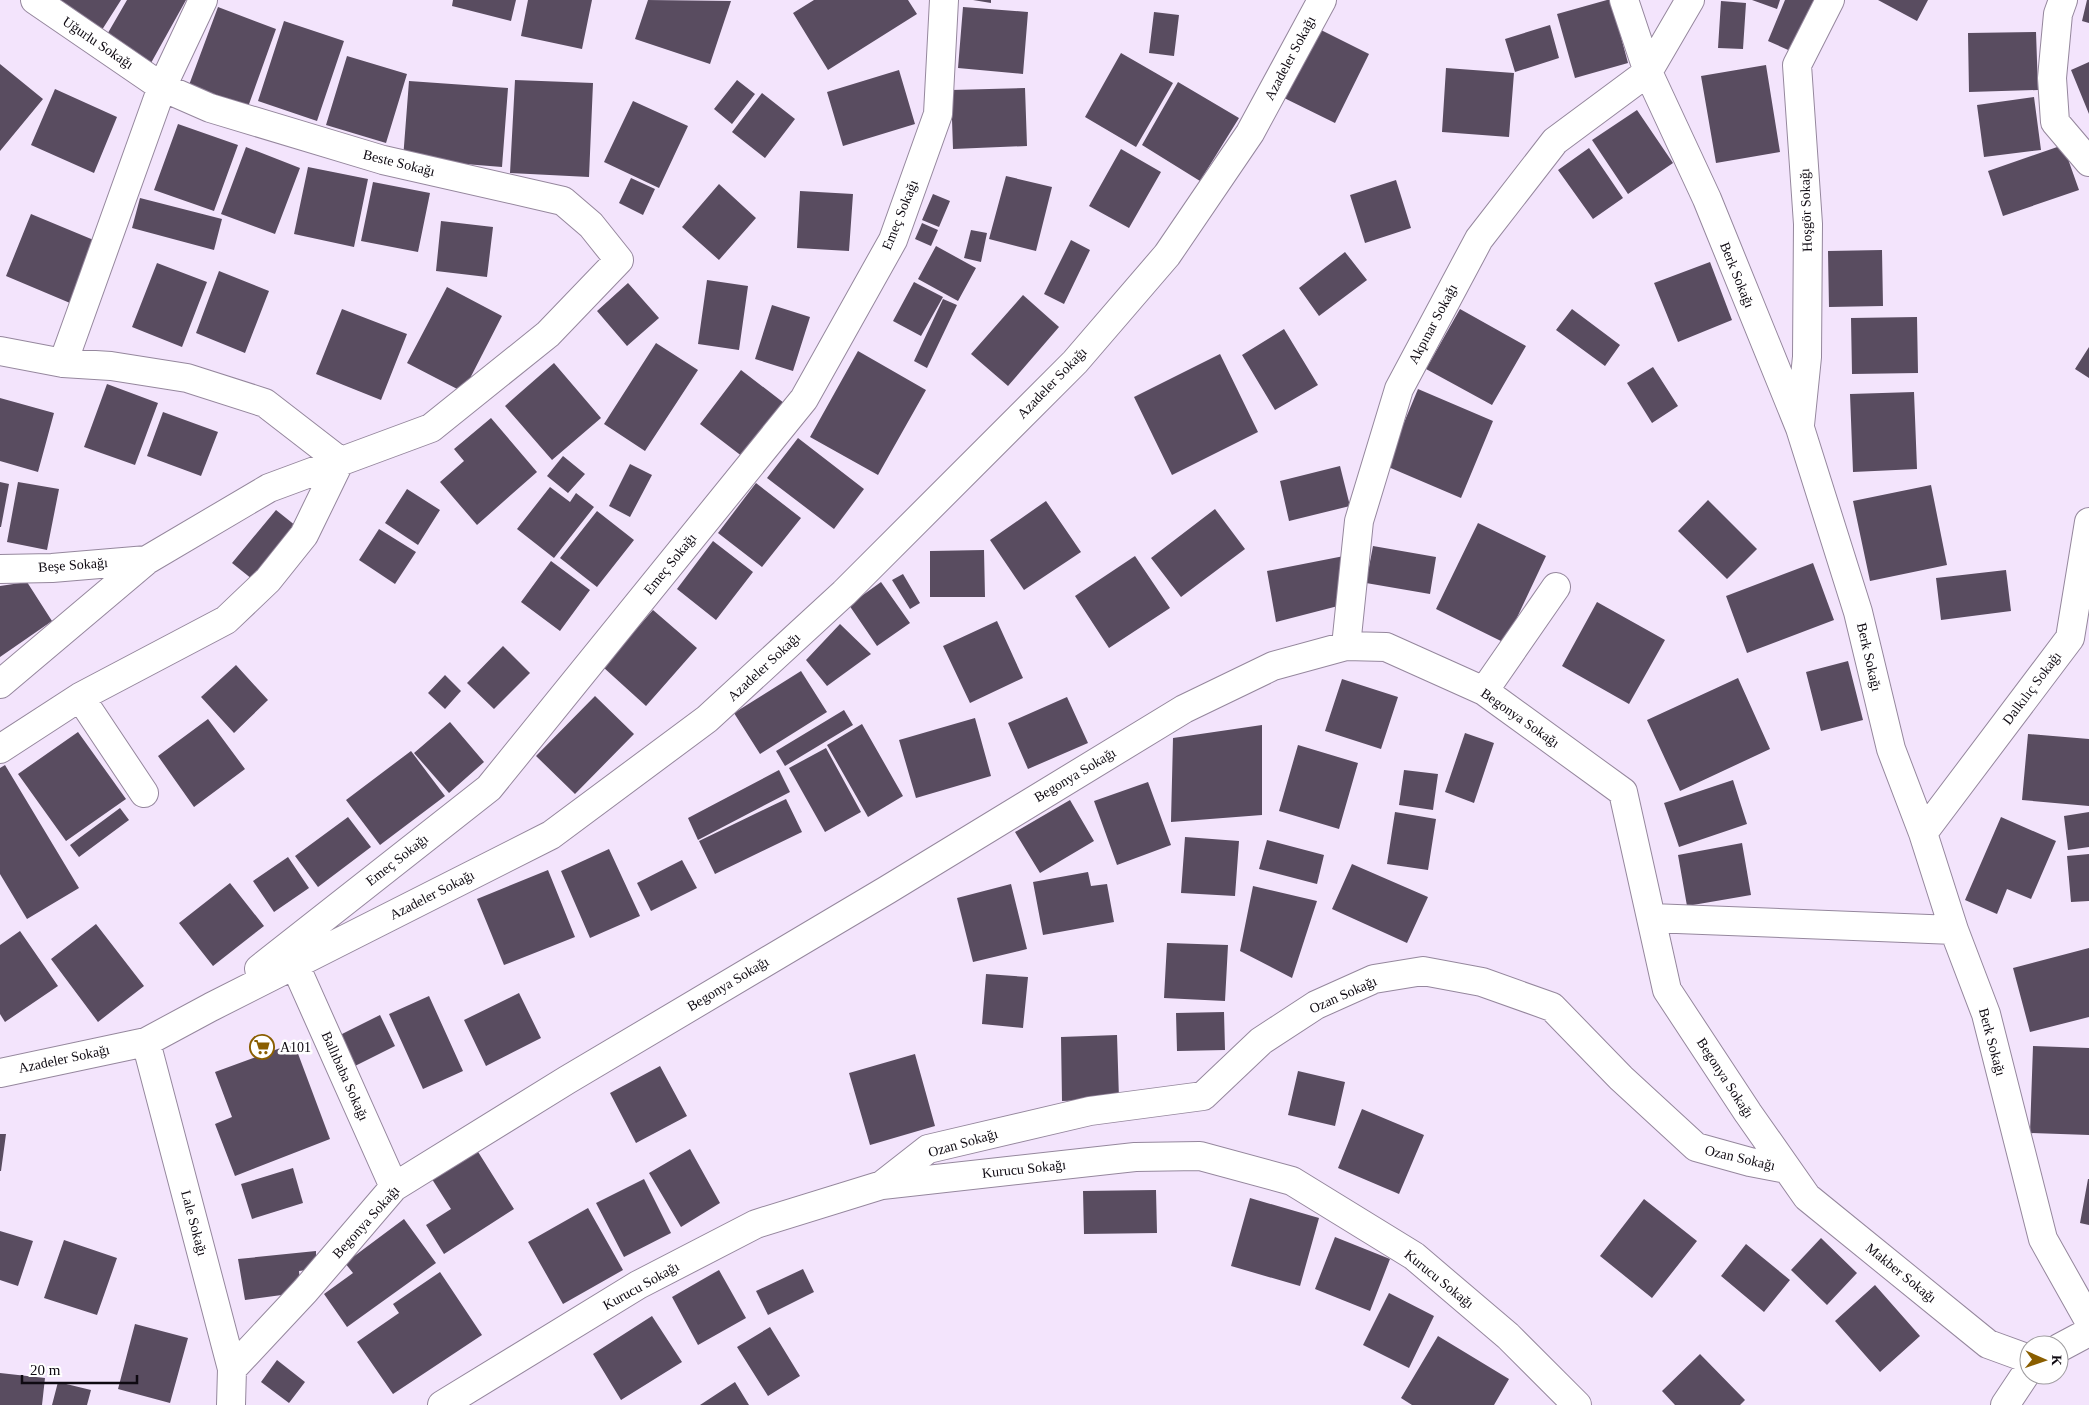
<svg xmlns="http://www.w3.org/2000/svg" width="2089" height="1405" viewBox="0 0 2089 1405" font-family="Georgia,serif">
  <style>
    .building { fill: #594c60 }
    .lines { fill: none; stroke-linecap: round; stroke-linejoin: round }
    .minor-casing { stroke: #95879d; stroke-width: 30 }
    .minor { stroke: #fff; stroke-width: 28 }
    .labels { text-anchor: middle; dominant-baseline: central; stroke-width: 5; stroke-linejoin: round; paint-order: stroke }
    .street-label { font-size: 14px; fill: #0e0911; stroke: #fff }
    .poi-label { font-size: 14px; fill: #0e0911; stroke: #fff; text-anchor: start }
  </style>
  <rect width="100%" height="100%" fill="#f3e4fc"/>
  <!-- building -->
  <path class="building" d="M55 0H121L100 33Z
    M127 0H186L151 63 105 38Z
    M453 0H516L511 21 452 6Z
    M528 0H592L582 49 521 36Z
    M648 0 731 1 710 64 635 39Z
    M814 0H908L917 14 828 70 793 13Z
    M973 0H991V3Z
    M1607 0H1611L1628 63 1575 78 1557 14Z
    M1752 0H1780L1777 9Z
    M1785 0H1817L1795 53 1768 41Z
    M1878 0H1928L1917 21Z
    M2087 0H2089V23L2082 21Z
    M1721 1 1746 3 1743 49 1718 48Z
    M218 7 276 29 248 107 189 85Z
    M963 7 1028 12 1023 74 958 68Z
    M1154 12 1179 15 1174 56 1149 53Z
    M284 21 344 41 317 121 258 101Z
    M1550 25 1559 58 1515 72 1505 39Z
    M1313 26 1369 54 1335 123 1278 95Z
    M2036 32 2038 90 1969 92 1968 33Z
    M1121 53 1173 83 1136 147 1085 117Z
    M347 56 407 74 386 143 326 125Z
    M2089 62V114L2071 70Z
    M0 64 43 99 0 151Z
    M1766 65 1780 152 1716 163 1701 76Z
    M1446 68 1514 73 1509 137 1442 132Z
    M899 70 915 124 843 146 827 92Z
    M515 80 593 83 589 177 510 173Z
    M737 80 755 94 732 124 714 109Z
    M409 81 508 88 502 167 403 159Z
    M1178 82 1239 118 1200 181 1142 145Z
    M1025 88 1027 146 953 149 951 90Z
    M55 89 117 117 94 173 31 145Z
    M762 93 795 119 765 158 732 132Z
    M2034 97 2041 150 1984 157 1977 105Z
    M633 101 688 126 659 188 604 162Z
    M1637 110 1673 163 1628 194 1592 140Z
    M178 124 238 145 214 211 154 190Z
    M2063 145 2079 190 2003 216 1988 171Z
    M246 147 300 168 275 234 221 214Z
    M1589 148 1623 198 1593 219 1558 170Z
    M1121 149 1161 172 1129 228 1089 206Z
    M308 167 368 179 354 247 294 234Z
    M1006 176 1052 187 1036 251 989 239Z
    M631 178 655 189 643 215 619 203Z
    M1396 180 1411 228 1365 243 1350 195Z
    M373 182 430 193 418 252 361 241Z
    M719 184 756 218 719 260 682 227Z
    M800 191 853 194 849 251 797 248Z
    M933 194 950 201 939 227 922 220Z
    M140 198 222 219 214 250 132 228Z
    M31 214 96 241 70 303 6 276Z
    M441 221 493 227 487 277 436 271Z
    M922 223 938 230 931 246 915 239Z
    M971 230 987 233 981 262 964 258Z
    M1071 240 1090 250 1064 304 1044 294Z
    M936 246 976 268 958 301 918 279Z
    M1882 250 1883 306 1829 307 1828 251Z
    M1345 252 1367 280 1319 316 1299 288Z
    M1710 262 1732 320 1678 342 1654 283Z
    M157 263 207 282 182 347 132 327Z
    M219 271 269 291 245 353 196 333Z
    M707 280 748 286 739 350 698 344Z
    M914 282 943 297 921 336 893 321Z
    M628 283 659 318 627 346 597 311Z
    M447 287 502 316 463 392 407 363Z
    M1023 295 1059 327 1008 386 971 354Z
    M943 299 957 305 927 368 914 361Z
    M772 305 810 317 793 371 755 359Z
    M342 309 407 334 381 400 316 374Z
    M1460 309 1526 346 1492 405 1426 369Z
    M1572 309 1620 345 1605 366 1556 330Z
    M1917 317 1918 373 1852 374 1851 318Z
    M1284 329 1318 385 1275 410 1242 355Z
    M656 343 698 370 645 451 604 424Z
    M2089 347V378L2075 369Z
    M858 351 926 390 878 475 810 437Z
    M1220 354 1258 432 1172 475 1134 397Z
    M554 363 601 418 552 460 505 406Z
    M1653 367 1678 406 1652 423 1627 383Z
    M741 370 784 403 743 457 700 424Z
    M107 384 158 403 135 465 84 447Z
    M1418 389 1493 421 1461 498 1386 466Z
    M1914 392 1917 469 1853 472 1850 394Z
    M0 398 54 413 38 472 0 461Z
    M163 412 218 432 201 476 147 456Z
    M491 418 537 472 477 525 440 482 464 461 454 449Z
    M798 438 864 489 834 529 767 478Z
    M563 456 585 474 568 493 547 476Z
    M630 464 652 475 630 517 609 506Z
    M1340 466 1350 506 1289 521 1280 481Z
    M0 482 9 484 1 527H0Z
    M18 482 59 489 47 550 7 542Z
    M756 483 801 518 762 567 718 533Z
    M1931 485 1947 565 1870 581 1853 501Z
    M550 487 570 502 576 493 594 507 554 558 517 529Z
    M407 489 440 510 418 545 385 523Z
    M1708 500 1757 549 1727 579 1678 531Z
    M1046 501 1081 552 1024 590 990 540Z
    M1215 509 1245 549 1181 597 1151 558Z
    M276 510 296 526 252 579 232 563Z
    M597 511 634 540 597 587 560 558Z
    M1478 523 1546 556 1505 643 1436 609Z
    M379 529 416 552 395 584 359 560Z
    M713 541 753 572 716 620 677 589Z
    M1373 546 1436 557 1430 594 1366 583Z
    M984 550 985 597H930V551Z
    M1135 556 1170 608 1109 648 1075 596Z
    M1344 556 1338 606 1276 622 1267 571Z
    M551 561 590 590 560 631 521 602Z
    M1813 563 1834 620 1747 653 1726 596Z
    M2006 570 2011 611 1941 620 1936 578Z
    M903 574 920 603 910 609 892 580Z
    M27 582 52 621 0 657V586Z
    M881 582 910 623 877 646 849 605Z
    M1597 602 1665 640 1629 704 1562 666Z
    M653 610 697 648 646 706 603 667Z
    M997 621 1023 678 970 703 943 646Z
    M840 624 871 654 827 686 806 660Z
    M503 646 530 673 494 709 467 683Z
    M1848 661 1863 720 1821 731 1806 672Z
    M236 665 268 700 234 733 201 697Z
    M801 671 827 712 760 754 734 713Z
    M445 675 461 691 445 709 428 693Z
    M1738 678 1770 749 1680 791 1647 720Z
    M1342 679 1398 697 1381 749 1325 731Z
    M595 696 634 734 575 794 536 756Z
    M1067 697 1088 743 1028 769 1008 723Z
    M844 710 853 725 785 766 776 751Z
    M975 718 991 776 916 798 899 740Z
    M208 719 245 769 194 807 158 756Z
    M450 722 484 762 449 793 414 753Z
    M862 724 903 796 868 817 827 745Z
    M1262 725V815L1171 822 1173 738Z
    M78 732 126 799 66 841 18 774Z
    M1465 733 1494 743 1474 803 1445 792Z
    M2028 734 2089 739V806L2022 800Z
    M1298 745 1358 763 1339 829 1279 811Z
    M826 748 861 812 825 832 789 768Z
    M411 751 445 796 380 845 346 800Z
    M5 765 79 888 27 919 0 874V768Z
    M779 770 790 792 698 840 688 818Z
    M1404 770 1438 774 1433 810 1399 805Z
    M1733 780 1747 824 1679 847 1664 803Z
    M1148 782 1171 845 1117 865 1094 801Z
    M786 799 802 832 715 874 699 841Z
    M1070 800 1094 841 1040 873 1015 832Z
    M120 808 129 820 79 857 70 845Z
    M1395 812 1436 819 1428 870 1387 864Z
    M2089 812V847L2068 850 2064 816Z
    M348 817 371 847 318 887 295 856Z
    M2001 817 2056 841 2031 899 2007 889 1997 914 1965 900Z
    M1185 837 1239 841 1235 896 1181 893Z
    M1267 840 1324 855 1317 884 1259 869Z
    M1742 843 1751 895 1687 906 1678 855Z
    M609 849 640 916 590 938 561 871Z
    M2089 854V901L2071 902 2067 856Z
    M288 857 309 888 274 912 253 881Z
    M682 860 697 888 651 911 637 883Z
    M1352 864 1428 897 1407 943 1332 909Z
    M548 870 575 937 504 965 477 899Z
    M1088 872 1091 886 1107 884 1114 922 1043 935 1033 882Z
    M230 883 264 926 213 966 179 923Z
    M1011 884 1027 949 973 962 957 898Z
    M1253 886 1317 901 1292 978 1240 951Z
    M96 924 144 986 98 1022 51 959Z
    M20 931 58 986 5 1022 0 1014V945Z
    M1167 943 1228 945 1225 1001 1164 998Z
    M2089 948V1017L2030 1032 2013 968Z
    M986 974 1028 977 1023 1028 982 1024Z
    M519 993 541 1038 486 1066 464 1020Z
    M429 996 463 1071 423 1089 389 1014Z
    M1224 1012 1225 1050 1177 1051 1176 1013Z
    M380 1015 395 1046 353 1067 338 1036Z
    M1117 1035 1119 1099 1062 1101 1061 1037Z
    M294 1043 330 1139 235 1176 215 1124 232 1117 215 1072Z
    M2033 1046 2089 1048V1135L2030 1133Z
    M915 1054 935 1126 870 1145 849 1073Z
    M660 1066 687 1116 636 1143 610 1093Z
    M1298 1071 1345 1082 1335 1126 1288 1115Z
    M1362 1109 1424 1135 1399 1194 1338 1168Z
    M0 1134H6L1 1171H0Z
    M475 1147 514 1209 444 1254 426 1225 451 1209 430 1176Z
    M690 1149 720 1203 681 1227 649 1173Z
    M293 1168 303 1203 252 1219 241 1184Z
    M644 1179 671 1233 624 1257 596 1203Z
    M2088 1179H2089V1225L2080 1223Z
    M1156 1190 1157 1233 1084 1234 1083 1191Z
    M1250 1198 1319 1218 1300 1286 1231 1266Z
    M1644 1199 1697 1241 1652 1298 1600 1256Z
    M588 1208 623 1270 563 1304 528 1242Z
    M404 1219 436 1263 347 1327 324 1294 353 1273 345 1263Z
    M0 1231 33 1241 18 1286 0 1280Z
    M1335 1237 1390 1259 1370 1311 1315 1289Z
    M1821 1238 1857 1273 1827 1305 1791 1270Z
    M64 1240 117 1258 97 1315 44 1298Z
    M1746 1244 1790 1280 1764 1312 1721 1276Z
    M316 1251V1269L299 1271 300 1282 289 1294 245 1300 238 1259Z
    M803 1269 814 1292 768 1315 756 1291Z
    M719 1270 746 1318 698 1345 672 1297Z
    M440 1272 482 1335 393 1394 357 1342 399 1313 393 1304Z
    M1875 1285 1920 1336 1880 1372 1835 1321Z
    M1389 1293 1434 1316 1409 1368 1363 1345Z
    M652 1316 682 1362 621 1400 593 1354Z
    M135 1324 188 1338 170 1403 118 1389Z
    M770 1327 800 1376 768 1396 737 1347Z
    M1438 1336 1509 1379 1494 1405H1412L1401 1398Z
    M1700 1354 1745 1400 1740 1405H1675L1662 1391Z
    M277 1360 305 1382 289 1403 261 1382Z
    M0 1373 45 1378 42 1405H0Z
    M58 1382 91 1390 87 1405H52Z
    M735 1382 749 1405H700Z"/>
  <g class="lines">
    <defs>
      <path id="minor" d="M1624 0 1648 72 1707 199 1800 428 1858 612 1891 749 1923 833 1954 930 1986 1014 2043 1239 2089 1321
        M2063 0 2058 14 2052 78 2055 122 2089 162
        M0 351 63 363 111 366 187 378 265 403 340 461
        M63 363 162 87 203 0
        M1800 425 1807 357 1808 224 1797 65 1830 0
        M0 569 52 568 147 560
        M1346 646 1359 521 1399 389 1479 239 1555 141 1648 72 1690 0
        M0 684 147 560 269 488 431 428 548 334 619 260 591 225 563 201 383 160 210 108 162 87 35 0
        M1484 691 1556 587
        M80 697 144 793
        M0 749 80 697 226 620 268 580 304 535 340 461
        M1923 833 2070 638 2089 522
        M1651 918 1954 930
        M295 965 394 1187
        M259 969 489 788 804 399 893 240 938 114 944 0
        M146 1042 232 1369 231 1405
        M0 1073 146 1042 211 1007 551 835 707 719 844 593 1075 362 1167 255 1250 133 1322 0
        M882 1185 928 1149 1090 1111 1203 1096 1261 1041 1316 1005 1374 979 1423 971 1482 982 1552 1007 1621 1078 1696 1147 1750 1162 1787 1169
        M2059 1348 2089 1332
        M232 1369 305 1291 394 1187 567 1080 887 890 1184 709 1273 666 1346 646 1386 647 1484 691 1623 792 1667 990 1748 1113 1807 1197 1988 1344 2029 1359
        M442 1405 638 1285 756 1224 882 1185 1135 1157 1200 1156 1292 1181 1414 1256 1508 1336 1577 1405
        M2005 1405 2029 1369"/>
    </defs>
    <!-- minor casing -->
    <use href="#minor" class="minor-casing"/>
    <!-- minor -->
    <use href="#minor" class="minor"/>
  </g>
  <!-- icons -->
  <defs>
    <symbol id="supermarket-ring" viewBox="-11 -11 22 22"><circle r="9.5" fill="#fff" stroke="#8a5e00" stroke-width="1.5"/><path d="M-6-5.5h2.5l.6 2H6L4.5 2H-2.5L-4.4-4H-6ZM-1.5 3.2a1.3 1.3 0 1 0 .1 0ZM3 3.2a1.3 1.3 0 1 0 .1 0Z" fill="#8a5e00"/></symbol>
  </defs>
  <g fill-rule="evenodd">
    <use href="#supermarket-ring" x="248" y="1033" width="28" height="28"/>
  </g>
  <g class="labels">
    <!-- street labels -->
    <g class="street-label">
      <text transform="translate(98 43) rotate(34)">Uğurlu Sokağı</text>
      <text transform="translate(1290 58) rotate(-62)">Azadeler Sokağı</text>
      <text transform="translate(399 163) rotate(14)">Beste Sokağı</text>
      <text transform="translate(1806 210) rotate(-92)">Hoşgör Sokağı</text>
      <text transform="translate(900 215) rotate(-68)">Emeç Sokağı</text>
      <text transform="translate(1737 275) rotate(68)">Berk Sokağı</text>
      <text transform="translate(1433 324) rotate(-62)">Akpınar Sokağı</text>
      <text transform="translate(1052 383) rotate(-46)">Azadeler Sokağı</text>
      <text transform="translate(670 564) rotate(-51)">Emeç Sokağı</text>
      <text transform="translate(73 565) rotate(-4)">Beşe Sokağı</text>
      <text transform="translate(1869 657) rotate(77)">Berk Sokağı</text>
      <text transform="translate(764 667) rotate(-43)">Azadeler Sokağı</text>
      <text transform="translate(2032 688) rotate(-53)">Dalkılıç Sokağı</text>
      <text transform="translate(1520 718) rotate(35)">Begonya Sokağı</text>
      <text transform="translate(1075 775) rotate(-31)">Begonya Sokağı</text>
      <text transform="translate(397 860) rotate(-38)">Emeç Sokağı</text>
      <text transform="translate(432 895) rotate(-27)">Azadeler Sokağı</text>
      <text transform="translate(728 984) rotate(-31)">Begonya Sokağı</text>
      <text transform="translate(1343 995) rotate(-24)">Ozan Sokağı</text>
      <text transform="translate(1992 1042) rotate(75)">Berk Sokağı</text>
      <text transform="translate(64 1059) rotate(-12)">Azadeler Sokağı</text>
      <text transform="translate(345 1076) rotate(66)">Ballıbaba Sokağı</text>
      <text transform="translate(1725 1078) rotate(57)">Begonya Sokağı</text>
      <text transform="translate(963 1143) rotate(-16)">Ozan Sokağı</text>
      <text transform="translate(1740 1158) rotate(13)">Ozan Sokağı</text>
      <text transform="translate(1024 1169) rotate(-6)">Kurucu Sokağı</text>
      <text transform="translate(366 1222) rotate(-48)">Begonya Sokağı</text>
      <text transform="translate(194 1223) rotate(75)">Lale Sokağı</text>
      <text transform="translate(1901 1273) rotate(39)">Makber Sokağı</text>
      <text transform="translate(1439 1279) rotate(39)">Kurucu Sokağı</text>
      <text transform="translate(641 1286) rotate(-29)">Kurucu Sokağı</text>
    </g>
    <!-- poi labels -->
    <g class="poi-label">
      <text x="280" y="1047">A101</text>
    </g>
  </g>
  <!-- north arrow -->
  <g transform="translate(2044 1360) rotate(92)"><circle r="24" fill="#ffffff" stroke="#9f9da0"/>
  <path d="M0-4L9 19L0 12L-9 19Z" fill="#8a5e00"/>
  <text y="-8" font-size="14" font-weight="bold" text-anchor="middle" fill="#0e0911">K</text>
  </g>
  <!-- scale -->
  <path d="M22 1375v8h115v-8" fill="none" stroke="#0e0911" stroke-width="2.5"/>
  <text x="30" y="1375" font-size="15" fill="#0e0911" stroke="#ffffff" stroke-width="4" paint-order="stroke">20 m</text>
</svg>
